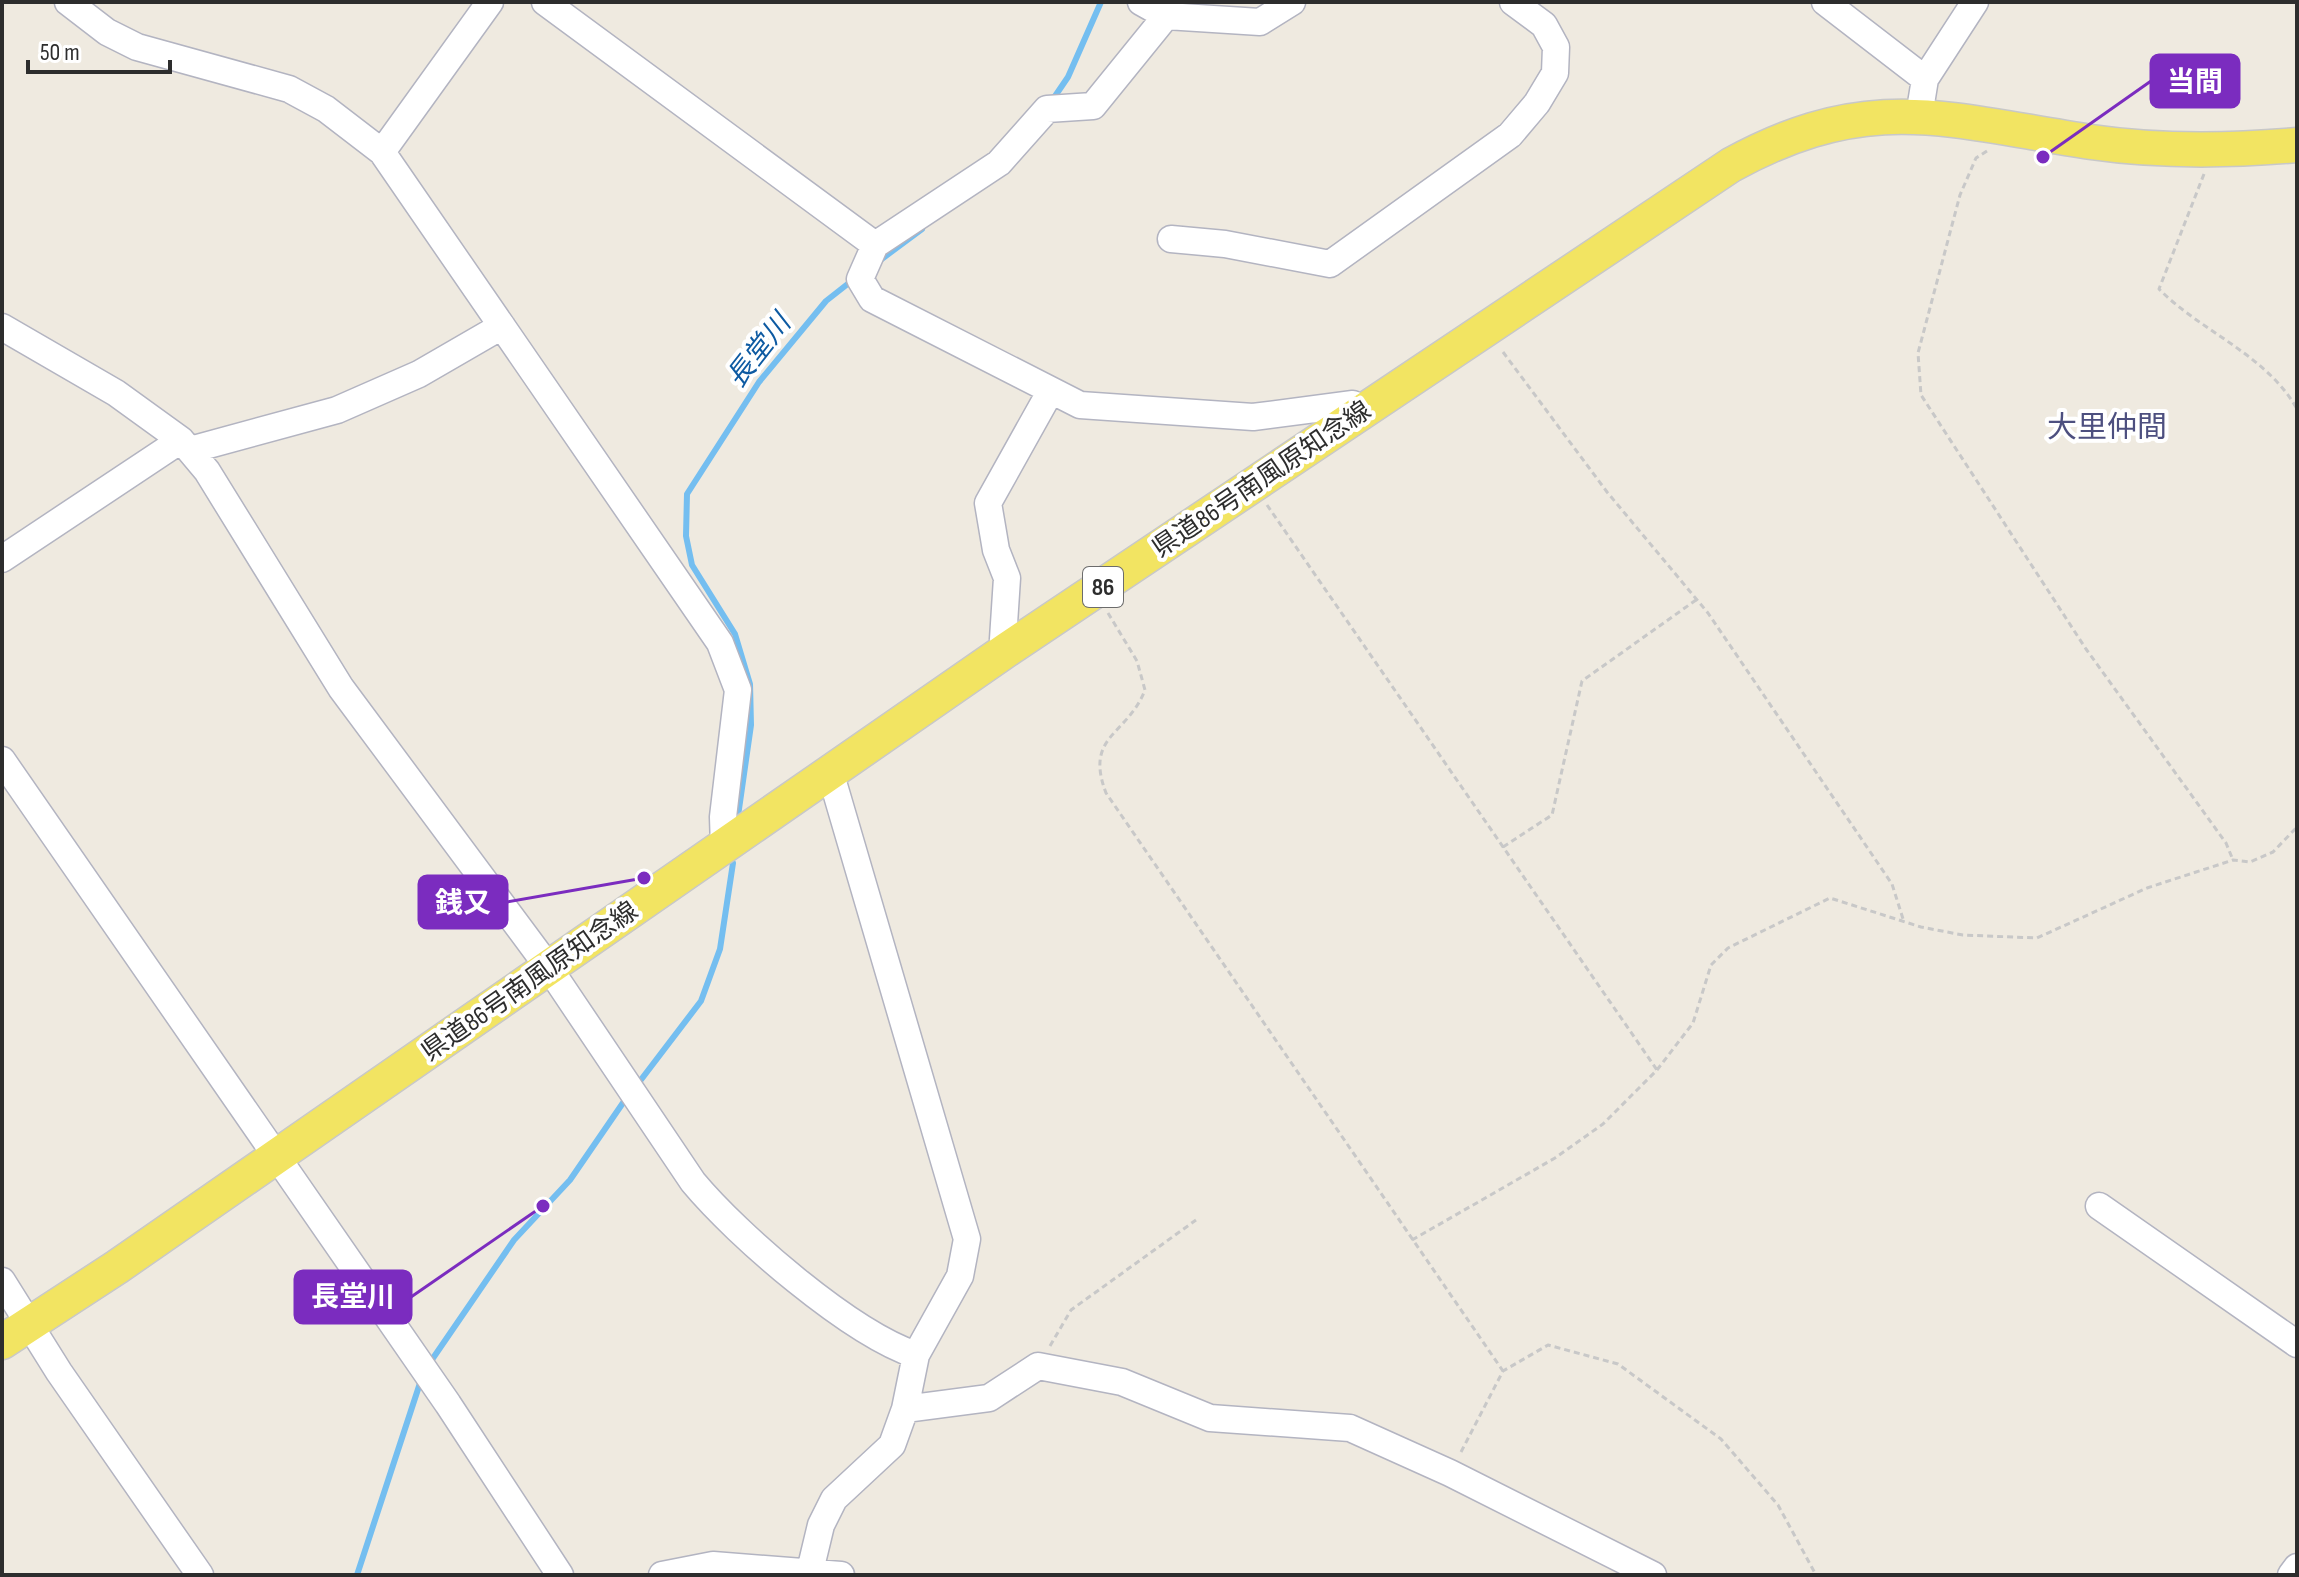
<svg xmlns="http://www.w3.org/2000/svg" width="2299" height="1577" viewBox="0 0 2299 1577" font-family="'Sofia Sans Condensed','Noto Sans JP',sans-serif">
  <style>
    .lines { fill: none; stroke-linecap: round; stroke-linejoin: round }
    .stream { stroke: #74bef0; stroke-width: 6 }
    .minor-casing { stroke: #b3b4c1; stroke-width: 29 }
    .major-casing { stroke: #c8c8c8; stroke-width: 37 }
    .path { stroke: #c8c8c8; stroke-width: 3; stroke-dasharray: 6 4; stroke-linecap: butt }
    .minor { stroke: #fff; stroke-width: 26 }
    .major { stroke: #f2e462; stroke-width: 34 }
    .labels { text-anchor: middle; dominant-baseline: central; stroke-width: 8; stroke-linejoin: round; paint-order: stroke }
    .shield { fill: #fff; stroke: #6c6c6c; stroke-width: 2 }
    .shield-label { font-size: 24px; font-weight: bold; fill: #2d2d2d }
    .street-label { font-size: 26px; fill: #2d2d2d; stroke: #fff }
    .water-label { font-size: 28px; font-style: italic; fill: #0d5aa2; stroke: #fff }
    .quarter-label { font-size: 30px; fill: #4d4f7f; stroke: #fff }
    .leader { fill: none; stroke: #7b2cbf; stroke-width: 3 }
    .callout-dot { fill: #7b2cbf; stroke: #fff; stroke-width: 3 }
    .callout { fill: #7b2cbf; stroke: #7b2cbf; stroke-width: 3 }
    .callout-label { font-size: 28px; text-anchor: middle; font-weight: bold; fill: #fff }
  </style>
  <rect width="100%" height="100%" fill="#efeae0"/>
  <g class="lines">
    <!-- stream -->
    <path class="stream" d="M1051 102 1068 77 1101 2
      M879 261 922 229
      M738 816 751 725 750 684 735 634 692 565 686 536 687 494 759 382 826 301 854 279
      M637 1085 701 1001 720 949 733 863
      M429 1364 514 1240 570 1180 627 1097
      M357 1575 422 1377"/>
    <defs>
      <path id="minor" d="M68 2 107 32 137 47 289 89 326 109 382 152 720 643 738 690 723 817 724 847
        M545 2 875 245
        M1141 2 1166 16 1260 22 1292 2
        M1825 2 1925 79
        M1166 16 1093 106 1047 109 999 163 875 245 860 279 872 299 1080 405 1253 417 1353 404 1366 411
        M1919 116 1925 79 1975 2
        M382 152 490 2
        M1171 239 1225 244 1330 264 1510 135 1537 103 1555 73 1556 47 1544 25 1513 2
        M2 327 116 393 181 440 207 471 341 688 549 968 693 1182C738 1236 850 1333 916 1355
        M190 450 337 410 419 374 502 326
        M2 559 181 440
        M1008 649 1003 639 1007 578 996 550 988 503 1050 392
        M2 760 448 1404 560 1575
        M2099 1206 2297 1344
        M2 1281 59 1372 200 1575
        M905 1409 989 1398 1038 1366 1122 1382 1210 1418 1350 1428 1450 1473 1653 1575
        M662 1575 713 1565 841 1575
        M809 1575 821 1525 834 1499 892 1445 905 1409 916 1355 960 1276 967 1239 831 775
        M2291 1575 2297 1567"/>
      <path id="major" d="M2 1342 117 1267 1008 649 1731 165C1870 89 1946 120 2091 142 2160 152 2228 151 2297 145"/>
    </defs>
    <!-- minor casing -->
    <use href="#minor" class="minor-casing"/>
    <!-- major casing -->
    <use href="#major" class="major-casing"/>
    <!-- path -->
    <path class="path" d="M1987 151 1976 158 1960 195 1918 353 1921 395 2086 649 2226 843 2233 860
      M2204 174 2159 289C2200 331 2267 355 2297 409
      M1503 352 1607 492 1708 613 1892 884 1904 922
      M1267 505 1657 1070
      M1108 613 1137 661 1145 690C1127 736 1084 735 1106 793L1503 1371
      M1503 847 1552 815 1582 681 1696 600
      M1412 1240 1555 1158 1603 1124 1657 1070 1693 1023 1711 965 1728 948 1830 898 1921 927 1963 935 2037 938 2147 888 2233 860 2250 862 2273 852 2297 827
      M1050 1346 1071 1310 1196 1220
      M1461 1452 1503 1371 1548 1345 1618 1364 1721 1439 1778 1505 1816 1575"/>
    <!-- minor -->
    <use href="#minor" class="minor"/>
    <!-- major -->
    <use href="#major" class="major"/>
  </g>
  <g class="labels">
    <!-- shield labels -->
    <rect class="shield" x="1083" y="567" width="40" height="40" rx="6"/>
    <g class="shield-label">
      <text x="1103" y="587">86</text>
    </g>
    <!-- street labels -->
    <g class="street-label">
      <text transform="translate(1262 480) rotate(-34)">県道86号南風原知念線</text>
      <text transform="translate(530 982) rotate(-35)">県道86号南風原知念線</text>
    </g>
    <!-- water labels -->
    <g class="water-label">
      <text transform="translate(759 351) rotate(-52)">長堂川</text>
    </g>
    <!-- quarter labels -->
    <g class="quarter-label">
      <text x="2107" y="428">大里仲間</text>
    </g>
  </g>
  <!-- callouts -->
  <path class="leader" d="M2043 157L2151 81M644 878L507 902M543 1206L411 1297"/>
  <g class="callout-dot">
    <circle cx="2043" cy="157" r="8"/>
    <circle cx="644" cy="878" r="8"/>
    <circle cx="543" cy="1206" r="8"/>
  </g>
  <g class="callout">
    <rect x="2151" y="55" width="88" height="52" rx="8"/>
    <rect x="419" y="876" width="88" height="52" rx="8"/>
    <rect x="295" y="1271" width="116" height="52" rx="8"/>
  </g>
  <g class="callout-label">
    <text x="2195" y="91">当間</text>
    <text x="463" y="912">銭又</text>
    <text x="353" y="1306">長堂川</text>
  </g>
  <!-- border -->
  <rect width="2299" height="1577" fill="none" stroke="#2d2d2d" stroke-width="8"/>
  <!-- scale -->
  <path d="M28 60v12h142v-12" fill="none" stroke="#2d2d2d" stroke-width="4"/>
  <text x="40" y="60" font-size="24" fill="#2d2d2d" stroke="#ffffff" stroke-width="6" paint-order="stroke">50 m</text>
</svg>
